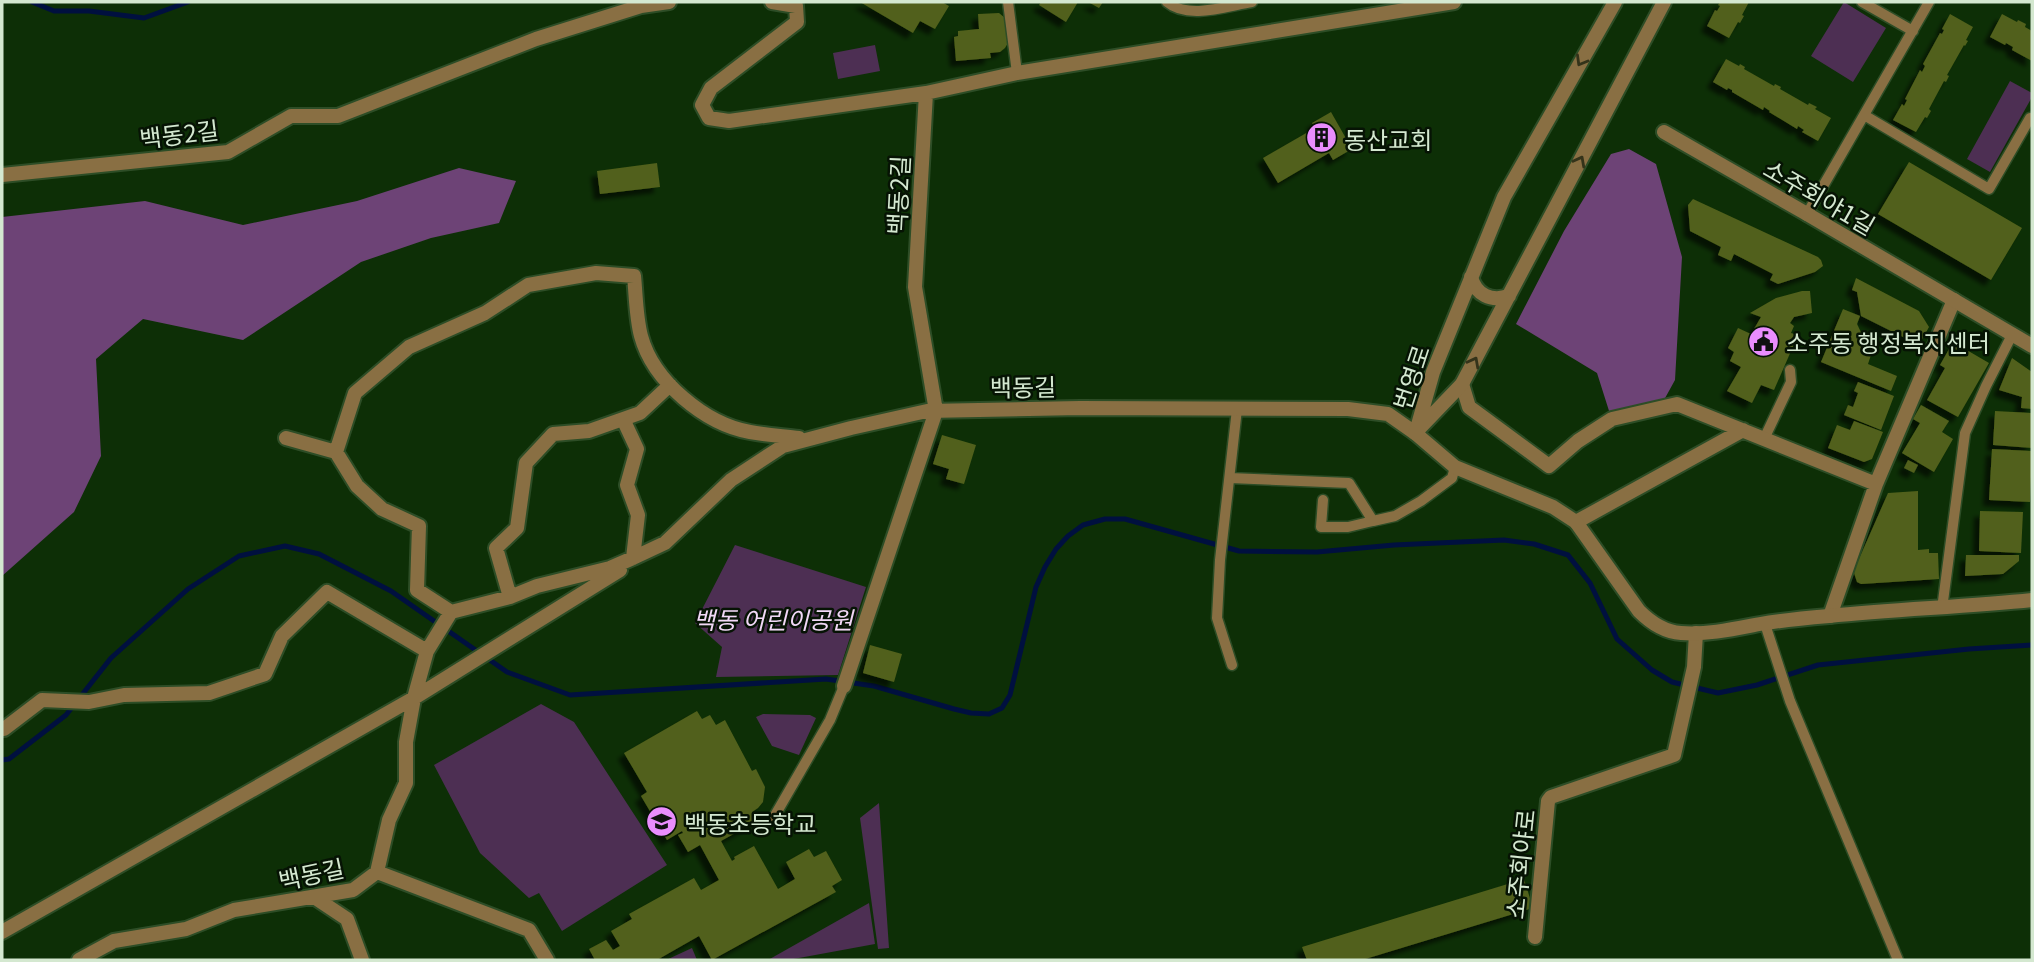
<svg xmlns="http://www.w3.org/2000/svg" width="2034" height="962" viewBox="0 0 2034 962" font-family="Georgia,'Noto Sans KR',serif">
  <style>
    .green { fill: #4d2f53 }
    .forest { fill: #6d4376 }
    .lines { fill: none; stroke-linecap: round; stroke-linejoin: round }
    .stream { stroke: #00103f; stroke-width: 5 }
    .building { fill: #51601b; filter: url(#shadow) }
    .service-casing { stroke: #2d4d26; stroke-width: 13 }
    .minor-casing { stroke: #2d4d26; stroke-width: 18 }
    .tertiary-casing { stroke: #2d4d26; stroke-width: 18 }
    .service { stroke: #896f43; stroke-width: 10 }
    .minor { stroke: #896f43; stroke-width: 14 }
    .tertiary { stroke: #896f43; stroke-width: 14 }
    .oneway { stroke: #34331a }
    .labels { text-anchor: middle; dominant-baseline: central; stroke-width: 5; stroke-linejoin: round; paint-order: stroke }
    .street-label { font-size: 24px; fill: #d4e8d0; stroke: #061304 }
    .poi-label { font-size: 24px; fill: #d4e8d0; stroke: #061304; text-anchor: start }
    .park-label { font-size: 24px; font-style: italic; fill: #f2d8f7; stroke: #061304 }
  </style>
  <defs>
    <filter id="shadow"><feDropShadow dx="-6" dy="6" stdDeviation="2" flood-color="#0009"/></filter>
  </defs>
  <rect width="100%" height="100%" fill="#0d2f06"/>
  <!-- green -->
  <path class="green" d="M1844 2 1886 28 1853 82 1811 56Z
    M875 45 880 71 838 79 833 53Z
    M2010 81 2032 93V97L1990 172 1967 159Z
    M735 545 866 587 838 675 716 677 722 647 695 623Z
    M541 704 574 722 667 865 562 931 539 893 529 898 480 853 434 765Z
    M763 714 810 715 816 718 799 755 772 746 756 717Z
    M879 803 889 948 878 949 860 818Z
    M869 903 875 944 788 960H768Z
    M692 948 697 960H666Z"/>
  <!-- forest -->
  <path class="forest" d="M1629 149 1656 164 1682 257 1675 380 1664 400 1610 414 1597 373 1516 324 1564 231 1611 154Z
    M459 168 516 181 499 223 431 238 361 262 243 340 143 319 96 359 101 456 74 512 2 576V217L145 201 243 225 357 201Z"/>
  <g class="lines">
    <!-- stream -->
    <path class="stream" d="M32 2 54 11H89L144 18 188 2
      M2 760 9 759 66 715 111 658 188 589 239 556 285 546 319 554 391 591 507 672 570 695 826 679 874 686 954 709 971 713 989 714 1002 708 1010 695 1036 587 1045 567 1056 549 1068 536 1083 525 1105 519H1125L1239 551 1317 552 1394 545 1504 540 1534 544 1568 555 1590 583 1617 639 1652 670 1672 682 1718 693 1757 685 1818 665 1969 649 2032 645"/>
  </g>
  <!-- building -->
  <path class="building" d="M860 2H942L949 6 935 29 920 21 913 33Z
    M1041 2H1078L1066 22 1039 5Z
    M1088 2H1103L1099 8Z
    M1720 2H1749L1742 15 1744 16 1740 23 1738 22 1729 38 1707 26 1715 10 1717 11 1720 6 1718 5Z
    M999 13 1005 18 1008 43 1005 48 1000 52 990 53 991 58 956 61 954 37 958 36V31L979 29 978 14Z
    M1950 14 1973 27 1966 40 1968 41 1965 46 1964 45 1947 75 1949 76 1946 82 1944 81 1929 109 1931 111 1927 118 1925 117 1916 132 1893 120 1902 104 1904 106 1907 100 1905 99 1920 70 1922 72 1925 66 1923 64 1940 33 1942 34 1944 30 1942 29Z
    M2002 14 2017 22 2018 20 2026 24 2025 27 2032 31V61L2012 50 2013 47 2006 43 2005 45 1990 37Z
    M1726 59 1739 66 1740 64 1745 67 1744 69 1774 86 1775 84 1781 87 1780 89 1808 105 1809 103 1817 107 1815 109 1831 118 1818 141 1802 132 1804 130 1798 126 1797 129 1769 112 1770 111 1764 107 1763 110 1732 92V90L1728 88 1727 90 1713 82Z
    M1331 112 1352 149 1333 160 1329 153 1278 183 1263 158 1315 128 1312 123Z
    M1909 162 2022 228 1991 280 1878 214Z
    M657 163 660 187 600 194 597 171Z
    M1693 199 1818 257 1821 260 1823 266 1815 272 1778 284 1770 280 1773 274 1734 254 1731 261 1718 255 1721 247 1690 231 1688 205Z
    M1856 278 1919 311 1929 327 1919 345 1861 316 1857 292 1852 290Z
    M1802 291H1810L1812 313 1794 317 1790 323 1794 326 1791 333 1798 335 1774 390 1761 385 1752 403 1727 391 1741 367 1730 361 1734 352 1728 348 1738 328 1751 334 1761 317 1750 313 1776 298Z
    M1843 309 1860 316 1857 324 1869 349 1867 353 1871 355 1868 364 1897 376 1891 391 1821 362Z
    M1953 342 1989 363 1958 417 1927 400 1945 368 1940 365Z
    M2012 358 2032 372V409L2021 408 2022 397 1999 390Z
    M1858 382 1894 396 1881 430 1844 415 1848 405 1853 407 1858 393 1854 391Z
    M1921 405 1949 421 1942 432 1953 439 1934 472 1902 453 1920 423 1913 419Z
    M1995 411 2032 413V448L1993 445Z
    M1854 421 1883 432 1872 459 1864 462 1828 448 1837 425 1850 430Z
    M942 435 976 445 964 484 946 479 949 469 933 464Z
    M1992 449 2032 451 2030 502 1989 500Z
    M1908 460 1918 465 1914 473 1904 468Z
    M1918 491V550L1929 549V553H1938L1939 579 1861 584 1857 582 1854 573 1855 568 1888 493Z
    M1980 511 2023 512 2021 553 1979 551Z
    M1966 555H2019V561L2003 574 1965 576Z
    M870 645 902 654 894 682 863 673Z
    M697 711 702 719 710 715 716 725 725 720 752 771 756 769 765 787 763 802 758 808 752 812 757 821 721 841 732 861 735 859 734 857 754 846 778 889 795 879 786 862 809 849 814 857 826 851 842 880 832 886 836 892 712 960 699 936 657 960H595L589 949 606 940 613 950 620 946 611 931 632 919 629 914 694 878 701 890 719 880 700 845 688 852 678 835 683 833 682 831 667 840 641 796 647 792 624 753Z
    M1524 879 1533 908 1362 960H1307L1302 947Z"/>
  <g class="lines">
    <defs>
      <path id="service" d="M1008 2 1017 73
        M1167 2C1188 20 1227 6 1252 2
        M1862 2 1913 31
        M1864 115 1989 189 2030 118
        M1807 214 1929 2
        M1764 439 1791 382 1790 370
        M1230 478 1349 483 1373 521 1395 516 1421 501 1452 478 1455 467
        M1323 500 1321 527H1348L1373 521
        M1942 609 1965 433 1986 386 2013 333
        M1765 624 1790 701 1898 960
        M1232 665 1217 618 1220 560 1237 409
        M774 817 830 720 844 686"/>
      <path id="minor" d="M772 2 796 6 797 22 711 88 702 105 709 118 729 121 926 93 915 287 936 411 844 686
        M926 93 1017 73 1454 2
        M1664 132 1807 214
        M2 175 228 152 291 116H338L536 39 641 6 669 2
        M1462 384 1469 407 1549 466 1578 441 1612 419 1677 404 1876 484
        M623 419 637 449 627 485 638 515 633 558
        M286 438 336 452 357 486 382 509 419 526 417 590 451 612
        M336 452 355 393 409 347 485 313 528 285 596 273 634 276C636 296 636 317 641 336 653 381 705 424 750 432 766 435 783 436 799 438
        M1576 522 1743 430
        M510 597 496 548 517 528 526 463 553 434 589 431 640 413 670 385
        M1830 616 1876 484 1954 300
        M2 729H4L42 700 89 702 124 695 209 693 265 674 282 636 327 592 427 651
        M377 872 529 930 547 960
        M314 897 347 919 362 960
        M2 932 414 698 620 570
        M1535 937 1548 801 1551 797 1674 755 1694 667 1696 633
        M79 960 114 941 186 929 234 910 353 890 377 872 389 820 406 783V742L414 698 427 651 451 612 510 597 537 586 610 568 633 558 665 543 731 480 783 446 851 428 927 411 1080 408 1348 409 1388 414 1415 433"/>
      <path id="tertiary" d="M1807 214 2032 346
        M1471 277C1476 295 1491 302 1509 296
        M1416 432 1433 372 1504 197 1615 2
        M1415 433 1455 467 1553 507 1576 522 1639 611C1650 622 1665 632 1681 633 1707 635 1734 629 1760 624 1783 620 1806 618 1829 616 1897 609 1965 607 2032 600
        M1415 433 1462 384 1664 2"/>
    </defs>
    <!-- service casing -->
    <use href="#service" class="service-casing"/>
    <!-- minor casing -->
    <use href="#minor" class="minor-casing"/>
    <!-- tertiary casing -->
    <use href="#tertiary" class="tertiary-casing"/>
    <!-- service -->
    <use href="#service" class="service"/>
    <!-- minor -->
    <use href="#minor" class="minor"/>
    <!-- tertiary -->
    <use href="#tertiary" class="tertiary"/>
  </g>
  <!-- one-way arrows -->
  <defs><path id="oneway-chevron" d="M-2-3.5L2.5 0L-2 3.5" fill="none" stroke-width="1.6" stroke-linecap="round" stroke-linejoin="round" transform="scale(1.75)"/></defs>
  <g class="oneway">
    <use href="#oneway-chevron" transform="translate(1581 61) rotate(120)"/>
    <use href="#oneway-chevron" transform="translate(1580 161) rotate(-62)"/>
    <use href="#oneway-chevron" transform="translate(1474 362) rotate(-62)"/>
  </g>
  <!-- icons -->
  <defs>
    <symbol id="building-disc" viewBox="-11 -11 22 22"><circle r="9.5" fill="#ea8dfd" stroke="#061304"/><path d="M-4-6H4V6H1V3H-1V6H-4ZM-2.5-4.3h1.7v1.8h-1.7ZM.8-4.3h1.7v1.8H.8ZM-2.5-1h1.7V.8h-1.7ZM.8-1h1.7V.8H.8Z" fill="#111"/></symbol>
    <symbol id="civic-disc" viewBox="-11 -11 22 22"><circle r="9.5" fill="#ea8dfd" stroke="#061304"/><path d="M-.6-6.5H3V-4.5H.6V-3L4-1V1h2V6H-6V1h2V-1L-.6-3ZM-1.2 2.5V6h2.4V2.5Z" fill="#111"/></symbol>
    <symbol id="school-disc" viewBox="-11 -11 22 22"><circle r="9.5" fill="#ea8dfd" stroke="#061304"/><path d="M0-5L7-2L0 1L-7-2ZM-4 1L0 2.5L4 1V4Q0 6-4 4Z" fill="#111"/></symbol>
  </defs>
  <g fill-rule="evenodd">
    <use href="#building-disc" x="1304" y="120" width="35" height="35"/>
    <use href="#civic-disc" x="1746" y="324" width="35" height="35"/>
    <use href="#school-disc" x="644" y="804" width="35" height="35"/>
  </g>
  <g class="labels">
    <!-- street labels -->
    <g class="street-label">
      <text transform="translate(179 133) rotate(-7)">백동2길</text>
      <text transform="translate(897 195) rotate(-87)">백동2길</text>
      <text transform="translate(1820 196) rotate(30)">소주회야1길</text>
      <text transform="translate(1410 377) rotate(-72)">번영로</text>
      <text transform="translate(1023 386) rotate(-1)">백동길</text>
      <text transform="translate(1519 864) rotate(-84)">소주회야로</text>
      <text transform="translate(311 873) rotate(-12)">백동길</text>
    </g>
    <!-- poi labels -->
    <g class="poi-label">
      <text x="1344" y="138">동산교회</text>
      <text x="1786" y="341">소주동 행정복지센터</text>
      <text x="684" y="822">백동초등학교</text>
    </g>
    <!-- park labels -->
    <g class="park-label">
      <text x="773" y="618">백동 어린이공원</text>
    </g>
  </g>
  <!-- border -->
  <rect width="2034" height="962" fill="none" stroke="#d4e8d0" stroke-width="7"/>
</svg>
